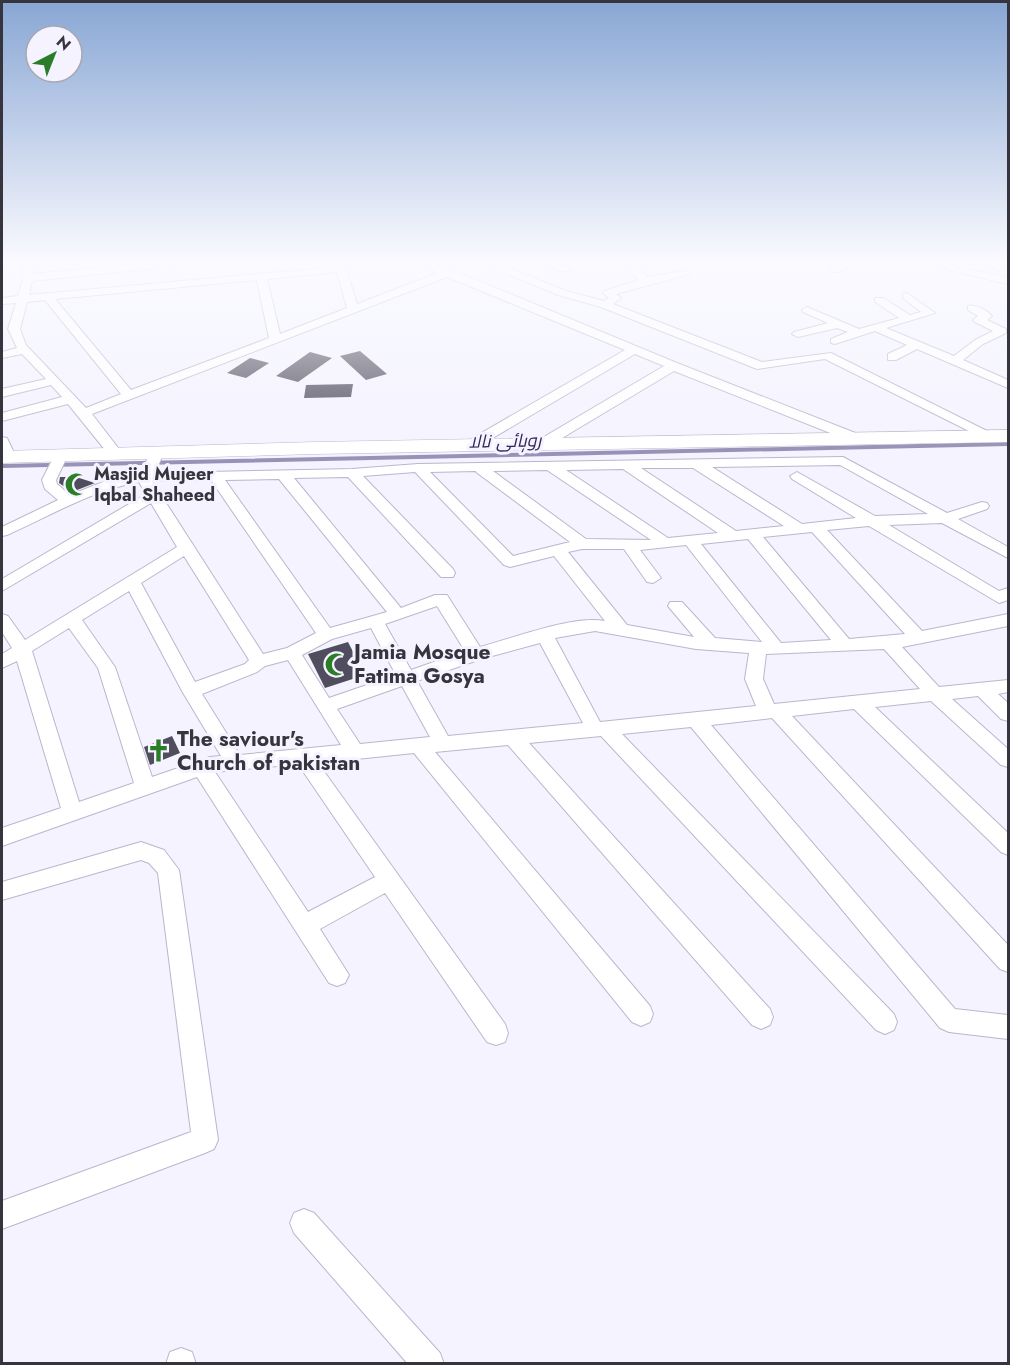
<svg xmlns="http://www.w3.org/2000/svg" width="1010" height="1365" viewBox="0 0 1010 1365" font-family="Jost,Cairo,sans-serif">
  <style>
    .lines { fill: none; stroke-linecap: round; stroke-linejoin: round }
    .stream { stroke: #9892b7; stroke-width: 4 }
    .building { fill: #504d5e }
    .street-casing { stroke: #bab7cb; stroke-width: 2 }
    .secondary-casing { stroke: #bab7cb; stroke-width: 1 }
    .street { fill: #fff; fill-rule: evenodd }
    .secondary { fill: #fff; fill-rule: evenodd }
    .labels { text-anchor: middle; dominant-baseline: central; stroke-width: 6; stroke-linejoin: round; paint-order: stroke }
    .far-water-label { font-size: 18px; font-style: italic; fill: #342758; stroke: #f4f3ff }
    .far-poi-label { font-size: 18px; font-weight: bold; fill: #36353d; stroke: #f4f3ff; text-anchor: start }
    .poi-label { font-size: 21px; font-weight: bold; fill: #36353d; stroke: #f4f3ff; text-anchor: start }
  </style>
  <rect width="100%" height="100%" fill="#f4f3ff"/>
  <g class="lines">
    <!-- stream -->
    <path class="stream" d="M2 466 1008 444"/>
  </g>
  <!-- building -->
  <path class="building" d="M360 351 387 374 366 380 340 356Z
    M310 352 332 358 298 382 276 376Z
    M250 358 269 363 246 378 227 373Z
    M353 384 351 397 304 398 306 385Z
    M60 477H76L95 483 72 492 59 483Z
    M348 642 365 675 325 688 308 654Z
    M172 736 180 753 150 765 144 747Z"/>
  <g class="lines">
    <defs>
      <path id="street" d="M24 259H55L34 263 33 274 181 259H219L214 262 32 281 29 295 335 267 333 259H343L357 304 438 273 412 259H426L677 363 863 436 865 439 858 443 853 442 674 371 547 447H537L535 444 537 441 664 366 635 354 474 449H464L462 446 464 443 625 350 447 277 92 414 122 453 115 457 110 456 68 404 2 421V413L62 397 51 385 2 397V389L46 379 22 354 2 358V352L17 348 8 329 16 303 2 304V298L18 296 23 278ZM337 272 347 308 280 334 267 279ZM257 280 269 338 131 390 55 299ZM45 300 121 394 86 408 26 345 20 329 27 302Z
        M472 259H487L566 291 604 301 609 298 603 293 604 291 638 280 626 265 627 263H635L647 277 690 270V274L616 294 621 298 613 304 762 362 831 353 999 437 992 441 987 440 825 359 757 369 601 307 558 295Z
        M533 259H548L572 270 563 272Z
        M800 259H810L803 265 798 262Z
        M845 259H857L839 272H831V268Z
        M904 259H924L1008 278V284Z
        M965 259H982L1005 268 1000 271Z
        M907 293 935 313 886 328 954 356 975 340 993 331 975 322 973 320 978 316 968 310V306C976 304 986 310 992 316L987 320 1006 329V333L983 344 963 360 1008 380V388L917 349 896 360H888V354L907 345 875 331 835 344 831 343V339L848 332 837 328 798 337 792 334 794 332 828 323 803 312 802 310 807 307 859 329 899 318 875 302V298H883L910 315 921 312 903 298V294Z
        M2 437 7 438 16 457 14 460 9 461 2 457Z
        M157 448 164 452 155 473 352 469 418 464 843 457 947 513 982 502 987 503 989 506 987 509 958 519 1008 547V558L942 523 889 525 999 591 1008 588V600L999 603 869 526 827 530 922 631 1008 614V626L902 647 939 687 1008 680V692L998 694 1008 703V721L1001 719 978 696 952 699 1008 749V767L1001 765 931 701 875 707 1008 833V855L1001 852 854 709 792 716 1008 945V972L1000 969 772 718 711 725 955 1009 1008 1015V1039L949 1032 940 1028 691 727 622 734 894 1014 897 1022 894 1030 885 1034 876 1030 601 736 529 743 770 1009 773 1017 770 1025 761 1029 752 1025 508 745 435 752 650 1006 653 1014 650 1022 641 1026 632 1022 414 753 318 763 505 1024 508 1033 505 1042 496 1045 487 1042 385 893 320 929 349 975 345 983 337 986 329 983 197 777 2 846V828L61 808 17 661 2 668V654L12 648 2 632V614L8 616 25 640 177 547 151 503 2 591V579L146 494 139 482C92 490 50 516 7 535L2 536V527L58 500 45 489 42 480 56 452 61 451 68 455 56 480 57 484 70 495 103 482 141 474 150 452ZM840 465 928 514 875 516 797 472 790 476 792 479 856 518 802 524 712 467ZM641 468H693L784 526 736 531ZM623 469 718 533 668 538 566 470ZM547 470 651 540 586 539 493 471ZM476 471V472L570 542 513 556 430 472ZM415 472 504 565 510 567 554 556 605 621C573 615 514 638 480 647L447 595H435L401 608 294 478 348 477 441 577H453L455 573 453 569 363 476ZM279 479 387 612 330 628 225 480ZM211 480 316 633 287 648 263 654 152 481ZM812 532 905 634 849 639 763 537ZM748 539 831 640 781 643 701 544ZM686 545 762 642 715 638 682 602H670L668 606 694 637 627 625 568 552 582 549H624L647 582 653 583 661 578 640 550ZM184 556 249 660 245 664 195 682 141 583ZM129 591 182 691 221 756 210 757 152 777 115 667 82 620ZM437 606 465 651 411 670 385 624ZM69 628 98 668 134 783 79 802 32 651ZM371 628 396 675 329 698 302 655 332 639ZM595 631 696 649 749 653 745 679 756 706 600 722 555 638ZM540 643 583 723 448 736 417 681 481 659ZM884 649 920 689 774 704 763 679 766 654ZM288 660 341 745 240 755 202 694 257 672 265 666ZM402 686 430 737 360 744 337 709ZM298 764 375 877 308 912 215 772Z
        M141 842 164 850 179 870 218 1140 214 1149 205 1153 2 1229V1201L191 1132 158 873 149 863 141 860 2 900V882Z
        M304 1209 314 1213 440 1353 444 1364H408L294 1233 290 1223 294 1213Z
        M181 1348 192 1352 196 1364H166L170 1352Z"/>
      <path id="secondary" d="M1008 430V442L315 454 2 463V451L315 442Z"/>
    </defs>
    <!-- street casing -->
    <use href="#street" class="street-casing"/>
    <!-- secondary casing -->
    <use href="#secondary" class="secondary-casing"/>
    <!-- street -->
    <use href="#street" class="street"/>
    <!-- secondary -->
    <use href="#secondary" class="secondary"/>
  </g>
  <!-- sky -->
  <linearGradient id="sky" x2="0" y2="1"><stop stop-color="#88a6d4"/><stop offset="0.58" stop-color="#fafaff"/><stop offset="1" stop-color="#fafaff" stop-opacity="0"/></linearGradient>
  <rect width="1010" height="450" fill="url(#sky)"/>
  <!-- icons -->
  <defs>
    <symbol id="mosque-bare" viewBox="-9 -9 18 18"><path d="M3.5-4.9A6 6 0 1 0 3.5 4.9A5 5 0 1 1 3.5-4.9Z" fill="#2c7d28" stroke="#f4f3ff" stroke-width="2.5" paint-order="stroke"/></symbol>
    <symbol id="church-bare" viewBox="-9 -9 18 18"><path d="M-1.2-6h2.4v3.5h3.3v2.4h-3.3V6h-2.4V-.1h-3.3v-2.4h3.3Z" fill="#2c7d28" stroke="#f4f3ff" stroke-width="2.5" paint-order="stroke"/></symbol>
  </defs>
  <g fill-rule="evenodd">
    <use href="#mosque-bare" x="60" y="468" width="33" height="33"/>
    <use href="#mosque-bare" x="320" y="648" width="33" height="33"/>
    <use href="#church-bare" x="142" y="734" width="33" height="33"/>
  </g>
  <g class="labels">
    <!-- far-water labels -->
    <g class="far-water-label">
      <text transform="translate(505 441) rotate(-1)">روہائی نالا</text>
    </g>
    <!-- far-poi labels -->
    <g class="far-poi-label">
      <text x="94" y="474">Masjid Mujeer<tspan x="94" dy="21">Iqbal Shaheed</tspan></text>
    </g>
    <!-- poi labels -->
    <g class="poi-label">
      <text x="354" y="652">Jamia Mosque<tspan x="354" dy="24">Fatima Gosya</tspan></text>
      <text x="177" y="739">The saviour's<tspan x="177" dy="24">Church of pakistan</tspan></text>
    </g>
  </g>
  <!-- border -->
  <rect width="1010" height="1365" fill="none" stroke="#36353d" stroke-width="6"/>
  <!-- north arrow -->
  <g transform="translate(54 54) rotate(42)"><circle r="28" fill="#f4f3ff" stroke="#a8a7b1" stroke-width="1.5"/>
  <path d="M0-4.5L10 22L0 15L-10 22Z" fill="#2c7d28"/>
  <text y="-9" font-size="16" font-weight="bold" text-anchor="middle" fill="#36353d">N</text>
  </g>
</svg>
